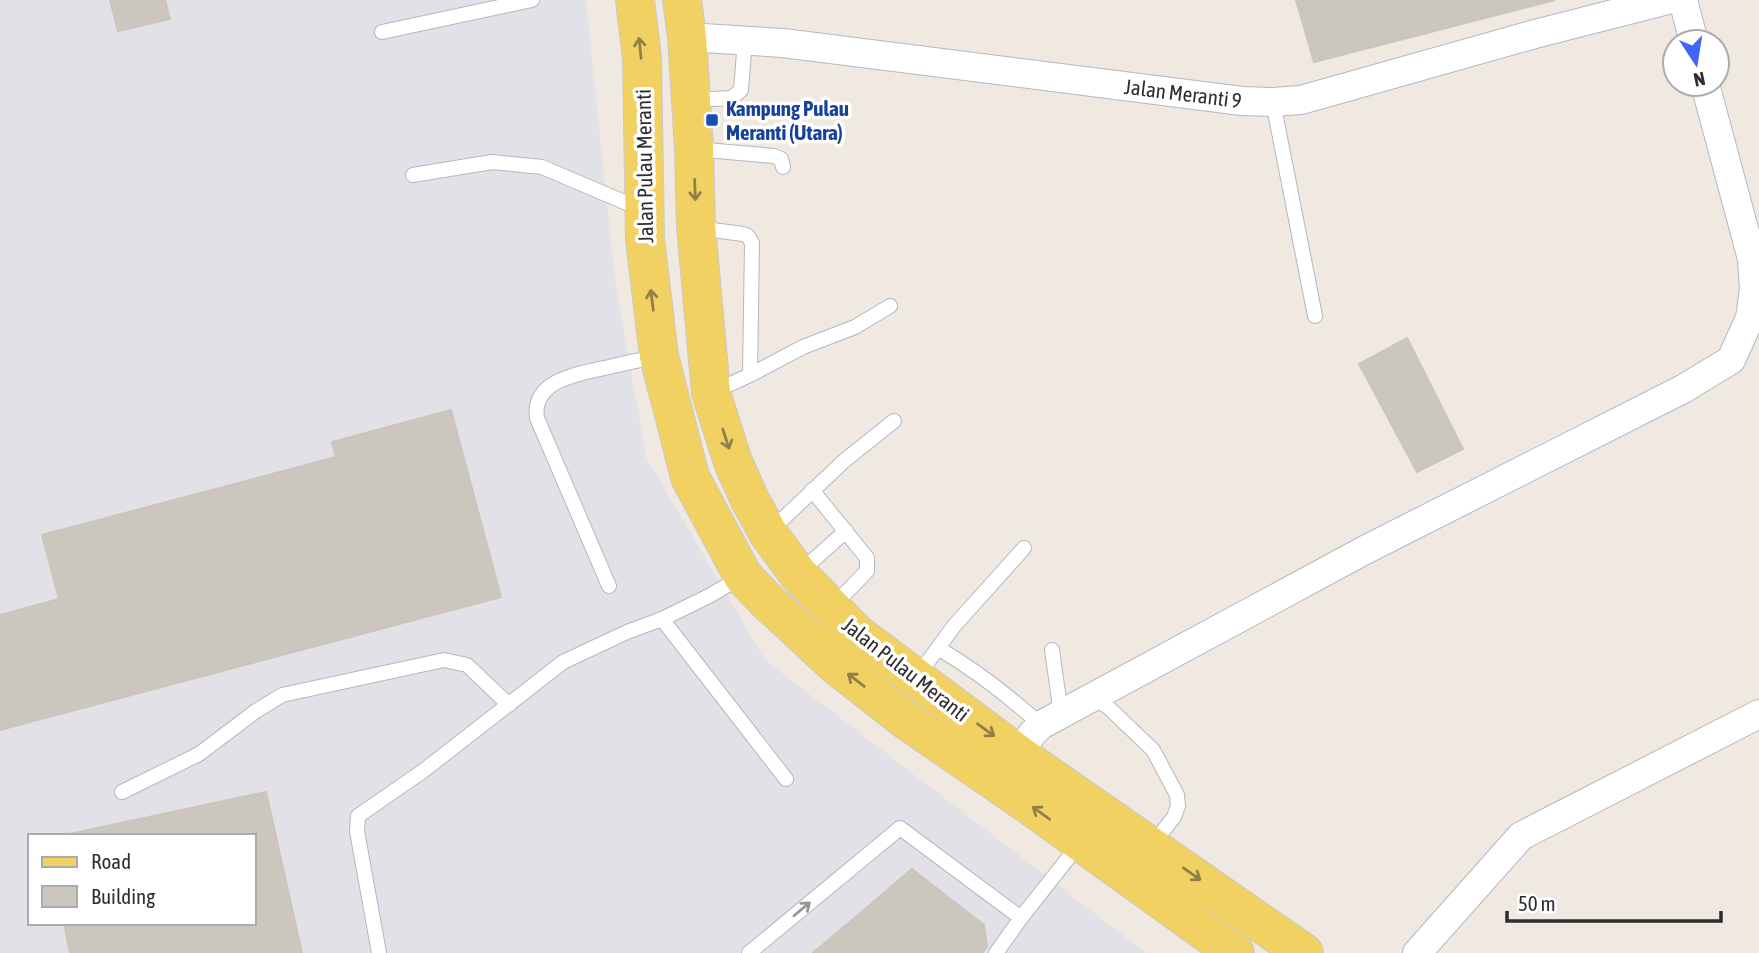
<svg xmlns="http://www.w3.org/2000/svg" width="1759" height="953" viewBox="0 0 1759 953" font-family="'Asap Condensed',sans-serif">
  <style>
    .industrial { fill: #e3e1e8; fill-rule: evenodd }
    .building { fill: #cbc7bf; stroke: #cbc5ba; stroke-width: 2 }
    .lines { fill: none; stroke-linecap: round; stroke-linejoin: round }
    .lane-casing { stroke: #b4b7c1; stroke-width: 16 }
    .street-casing { stroke: #b4b7c1; stroke-width: 30 }
    .primary-casing { stroke: #c9c9c9; stroke-width: 40 }
    .lane { stroke: #fff; stroke-width: 14 }
    .street { stroke: #fff; stroke-width: 28 }
    .primary { stroke: #f2d163; stroke-width: 38 }
    .oneway { stroke: #908048 }
    .oneway2 { stroke: #969696 }
    .transit-dot { fill: #1a4fb4; stroke: #fff; stroke-width: 2.5 }
    .labels { text-anchor: middle; dominant-baseline: central; stroke-width: 7; stroke-linejoin: round; paint-order: stroke }
    .street-label { font-size: 21px; fill: #2e2e2e; stroke: #fff }
    .transit-label { font-size: 21px; font-weight: bold; fill: #164399; stroke: #fff; text-anchor: start }
  </style>
  <rect width="100%" height="100%" fill="#efe9e1"/>
  <!-- industrial -->
  <path class="industrial" d="M0 0H586L615 281 646 457 765 660 1146 953H0ZM30 836H254V923H30Z"/>
  <!-- building -->
  <path class="building" d="M110 0H165L170 19 118 31Z
    M1296 0H1555L1314 62Z
    M1407 338 1463 449 1417 472 1359 364Z
    M451 410 501 597 0 730V615L59 599 42 535 336 457 332 442Z
    M266 792 302 953H70L64 923H254V836H60Z
    M912 869 984 925 987 947 982 953H813Z"/>
  <g class="lines">
    <defs>
      <path id="lane" d="M382 32 532 0
        M691 100 732 98 741 90 745 40
        M1273 102 1315 316
        M695 149 774 156 781 159 783 167
        M413 175 492 162 542 167 643 210
        M697 228 743 234 748 236 752 243 750 375 713 392
        M750 375 803 347 855 327 890 306
        M812 490 867 558V571L833 606
        M769 532 844 461 894 421
        M800 572 846 531
        M609 586 537 418C531 379 582 373 609 367 625 363 641 360 658 356
        M662 619 786 779
        M938 648C975 670 1009 696 1041 725
        M1052 650 1061 714
        M916 678 954 626 1024 548
        M1092 697 1108 707 1153 750 1177 795 1178 806 1174 817 1152 845
        M122 792 199 754 256 711 282 695 444 660 467 665 509 705
        M379 953 357 831 358 816 423 771 563 662 627 632 662 619 709 596 741 577
        M749 953 900 828 1021 918 1080 843
        M996 953 1021 918"/>
      <path id="street" d="M1683 0 1694 42
        M687 37 783 43 1242 101 1273 102 1301 100 1535 34 1668 0
        M1019 755 1032 734 1041 725 1365 550 1683 389 1731 360 1750 318 1754 289 1752 259 1705 84
        M1417 953 1521 836 1759 714"/>
      <path id="primary" d="M635 0 642 58 645 239 659 356 690 477 743 576 770 604 837 666 906 720 1028 804 1235 953
        M682 0 687 37 694 149 696 227 711 393 733 462 750 500 768 533 798 574 857 634 1019 755 1304 953"/>
    </defs>
    <!-- lane casing -->
    <use href="#lane" class="lane-casing"/>
    <!-- street casing -->
    <use href="#street" class="street-casing"/>
    <!-- primary casing -->
    <use href="#primary" class="primary-casing"/>
    <!-- lane -->
    <use href="#lane" class="lane"/>
    <!-- street -->
    <use href="#street" class="street"/>
    <!-- primary -->
    <use href="#primary" class="primary"/>
  </g>
  <!-- one-way arrows -->
  <defs><path id="oneway-shaft" d="M-6 0H5M1.5-3L5.5 0L1.5 3" fill="none" stroke-width="1.6" stroke-linecap="round" stroke-linejoin="round" transform="scale(1.75)"/></defs>
  <g class="oneway">
    <use href="#oneway-shaft" transform="translate(640 48) rotate(-96)"/>
    <use href="#oneway-shaft" transform="translate(695 190) rotate(88)"/>
    <use href="#oneway-shaft" transform="translate(652 300) rotate(-97)"/>
    <use href="#oneway-shaft" transform="translate(726 439) rotate(72)"/>
    <use href="#oneway-shaft" transform="translate(856 680) rotate(-142)"/>
    <use href="#oneway-shaft" transform="translate(986 730) rotate(36)"/>
    <use href="#oneway-shaft" transform="translate(1041 813) rotate(-144)"/>
    <use href="#oneway-shaft" transform="translate(1192 874) rotate(35)"/>
  </g>
  <use class="oneway2" href="#oneway-shaft" transform="translate(802 909) rotate(-40)"/>
  <!-- markers -->
  <rect class="transit-dot" x="705" y="113" width="14" height="14" rx="3.5"/>
  <g class="labels">
    <!-- street labels -->
    <g class="street-label">
      <text transform="translate(1183 93) rotate(7)">Jalan Meranti 9</text>
      <text transform="translate(644 166) rotate(-91)">Jalan Pulau Meranti</text>
      <text transform="translate(906 669) rotate(38)">Jalan Pulau Meranti</text>
    </g>
    <!-- transit labels -->
    <g class="transit-label">
      <text x="726" y="108">Kampung Pulau<tspan x="726" dy="24">Meranti (Utara)</tspan></text>
    </g>
  </g>
  <!-- legend -->
  <rect x="28" y="834" width="228" height="91" fill="#ffffff" stroke="#ababab" stroke-width="2"/>
  <rect x="42" y="857" width="35" height="10" fill="#f2d163" stroke="#ababab" stroke-width="2"/>
  <text x="91" y="869" font-size="21" fill="#2e2e2e">Road</text>
  <rect x="42" y="886" width="35" height="21" fill="#cbc7bf" stroke="#ababab" stroke-width="2"/>
  <text x="91" y="904" font-size="21" fill="#2e2e2e">Building</text>
  <!-- north arrow -->
  <g transform="translate(1696 63) rotate(168)"><circle r="33" fill="#ffffff" stroke="#ababab" stroke-width="2"/>
  <path d="M0-5L12 26L0 18L-12 26Z" fill="#4264fb"/>
  <text y="-10" font-size="19" font-weight="bold" text-anchor="middle" fill="#2e2e2e">N</text>
  </g>
  <!-- scale -->
  <path d="M1507 911v10h214v-10" fill="none" stroke="#2e2e2e" stroke-width="3.5"/>
  <text x="1518" y="911" font-size="21" fill="#2e2e2e" stroke="#ffffff" stroke-width="5" paint-order="stroke">50 m</text>
</svg>
